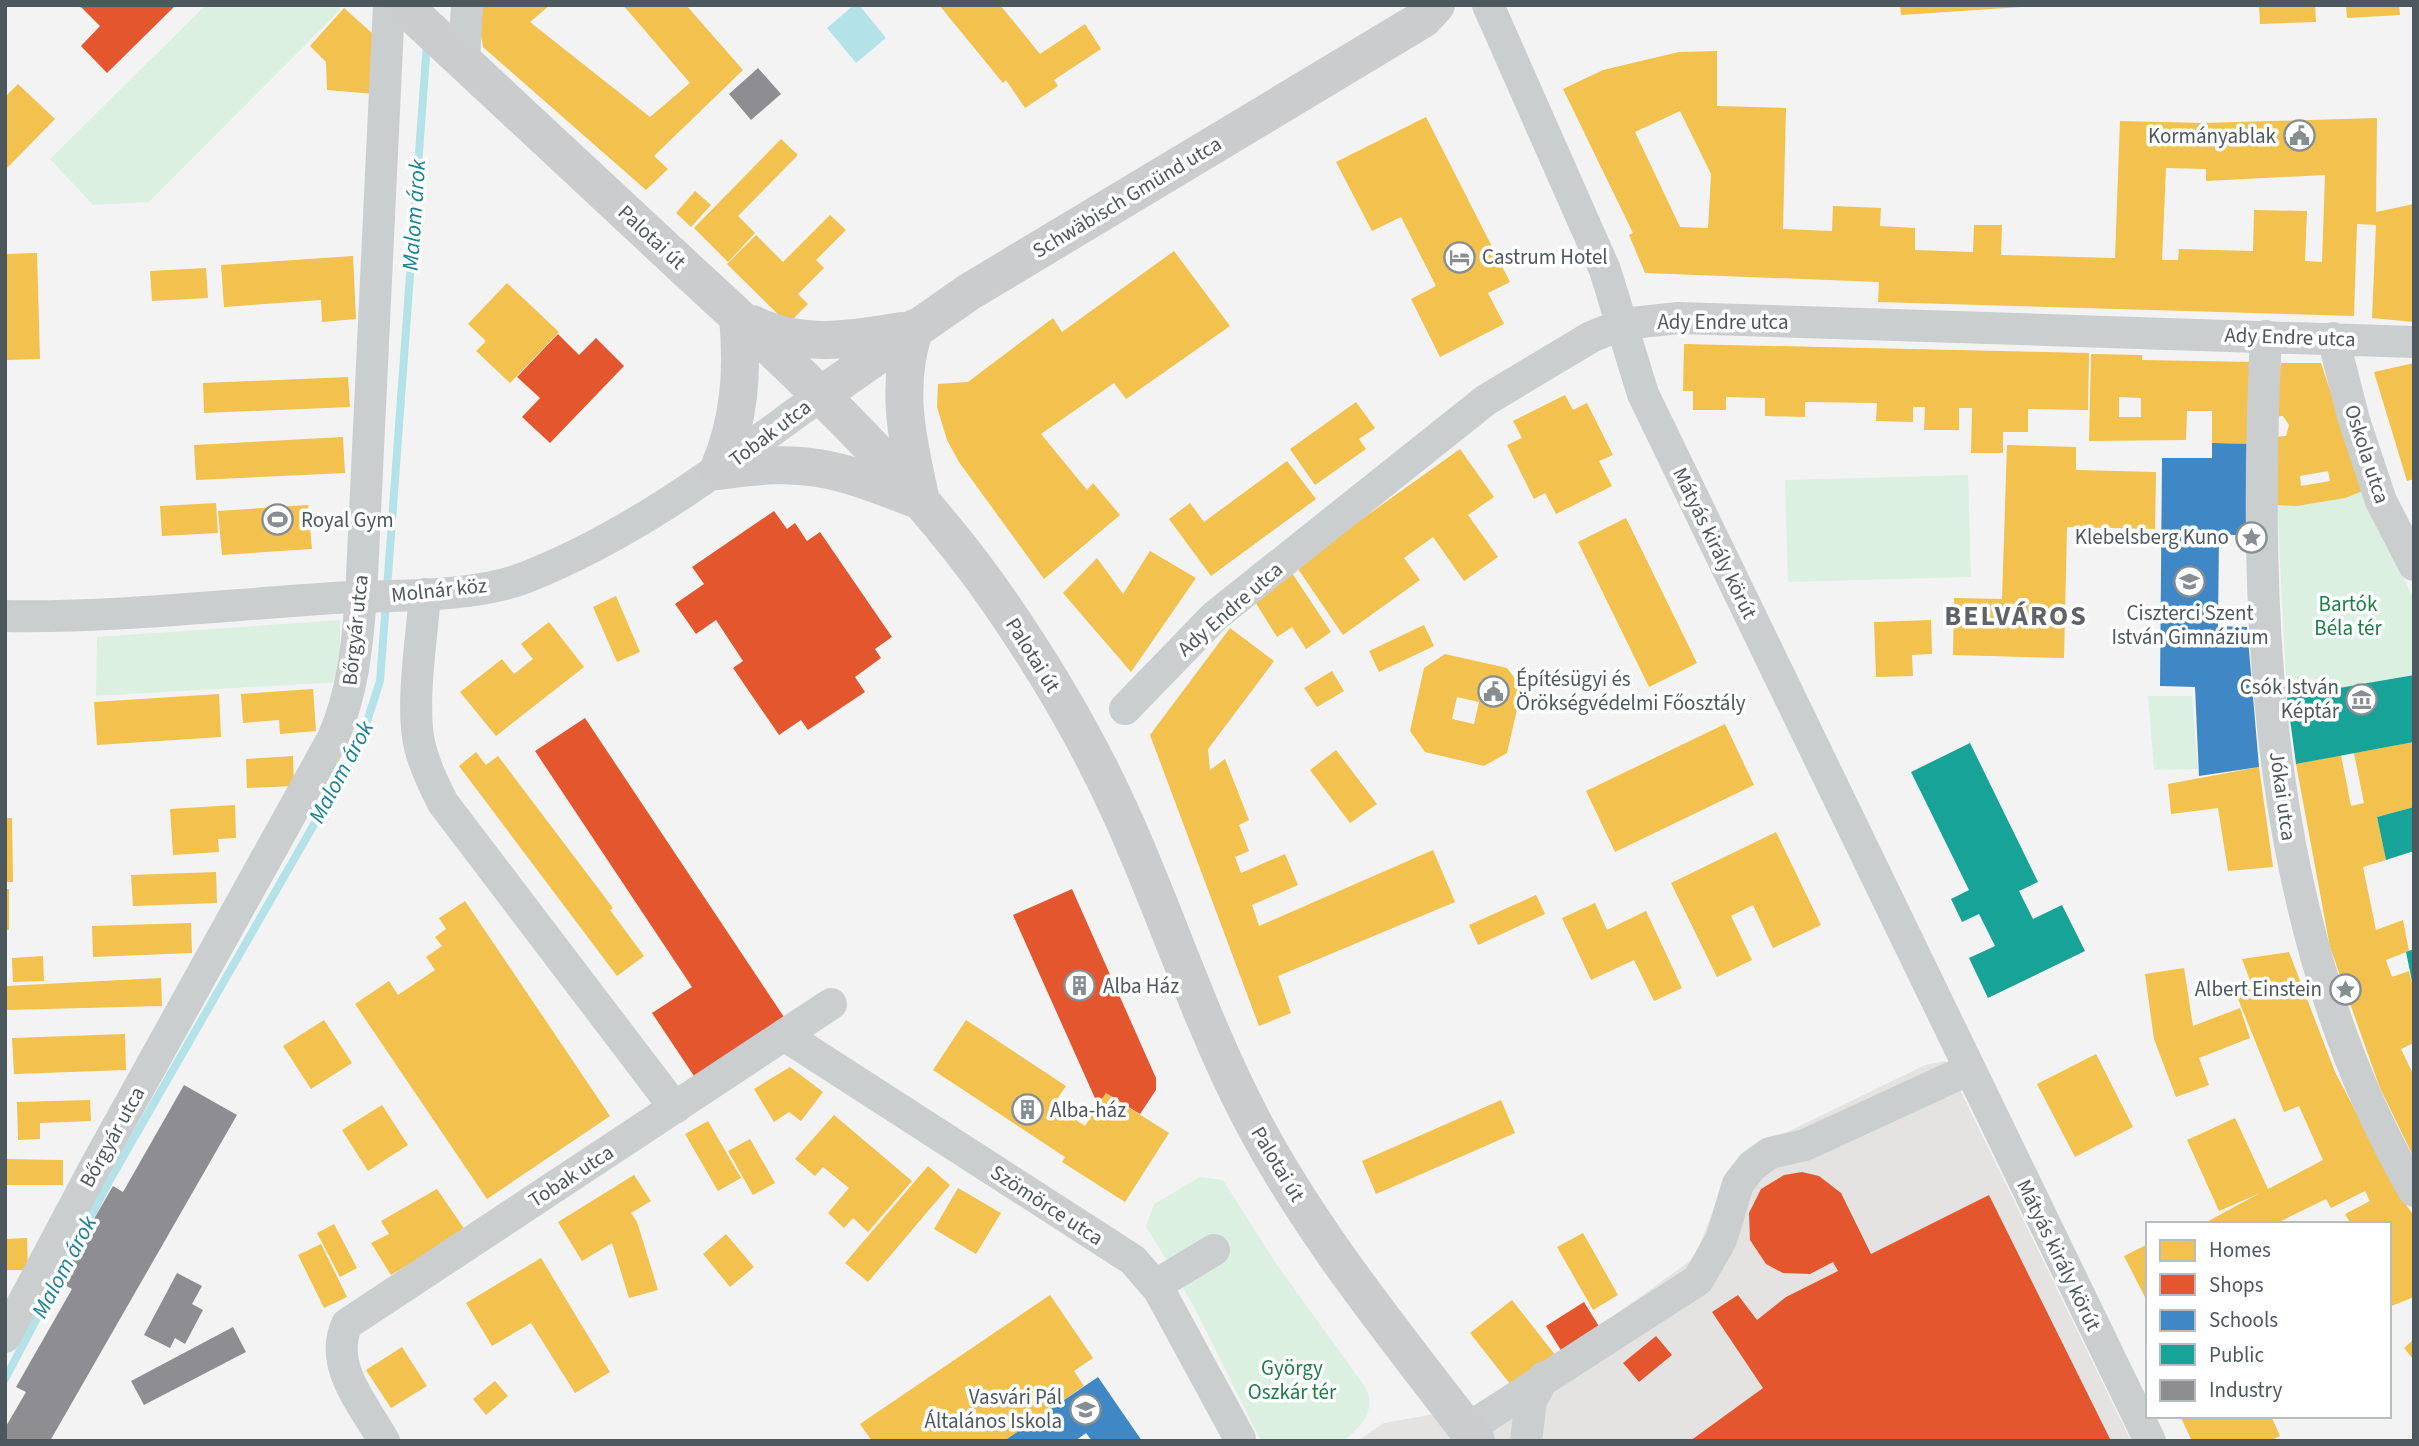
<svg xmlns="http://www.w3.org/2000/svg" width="2419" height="1446" viewBox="0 0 2419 1446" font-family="'Source Sans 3',sans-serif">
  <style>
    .commercial { fill: #e4e3e1 }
    .green { fill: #dbf0e1 }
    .water { fill: #b4e2e9 }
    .homes { fill: #f2c14e; fill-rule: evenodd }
    .shops { fill: #e4572e }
    .schools { fill: #3f88c5 }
    .public { fill: #17a398 }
    .industry { fill: #8d8d92 }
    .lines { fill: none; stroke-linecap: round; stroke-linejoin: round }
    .stream { stroke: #b4e2e9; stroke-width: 8 }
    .minor { stroke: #cbcecf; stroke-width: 32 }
    .major { stroke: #caccce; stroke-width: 38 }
    .labels { text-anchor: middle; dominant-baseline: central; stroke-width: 7; stroke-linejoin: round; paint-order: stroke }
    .poi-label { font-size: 21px; fill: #4c575e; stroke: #fff; text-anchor: end }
    .street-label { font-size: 21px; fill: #4c575e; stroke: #fff }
    .park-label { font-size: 21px; fill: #217b49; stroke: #fff }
    .water-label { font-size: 23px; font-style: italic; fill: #198294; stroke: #fff }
    .district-label { font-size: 28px; font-weight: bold; letter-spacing: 2px; fill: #5f6367; stroke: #fff }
  </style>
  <rect width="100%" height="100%" fill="#f4f3f3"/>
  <!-- commercial -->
  <path class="commercial" d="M1946 1061 2131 1441H1357L1384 1423 1492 1404 1694 1258 1732 1165 1746 1152 1925 1065Z"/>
  <!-- green -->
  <path class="green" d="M206 5H337L341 9 149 202 93 205 50 159Z
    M1968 475 1971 577 1788 582 1785 480Z
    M2363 491 2414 600V675L2287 697 2277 505C2307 505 2334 502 2363 491Z
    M340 620V682L96 696 97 637Z
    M2192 696 2198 769 2154 770 2148 696Z
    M1200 1177 1223 1180 1277 1265 1366 1388C1376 1411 1362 1427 1343 1441H1261L1193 1305 1146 1226 1154 1204Z"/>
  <!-- water -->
  <path class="water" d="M854 5H859L886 38 856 63 827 28Z"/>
  <!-- homes -->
  <path class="homes" d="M478 5H550L530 22 650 117 690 83 623 5H686L743 70 654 156 668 169 646 190 483 47 476 8Z
    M939 5H1000L1040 54 1085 24 1101 49 1054 80 1058 86 1025 108 1006 80 1003 83Z
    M1900 5H2021V7L1901 15Z
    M2259 5H2315L2316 22 2260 24Z
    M2346 5H2399L2400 15 2347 18Z
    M344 8 373 34 374 94 327 90 326 62 310 46Z
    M1717 51V106L1786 108 1783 229 1832 231 1833 206 1881 208 1880 226 1915 228V250L1973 252 1974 225H2002L2001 255 2115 258 2120 121 2204 123 2377 118 2376 212 2414 204V322L2372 318 2376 225 2357 224 2354 316 1878 302 1879 282 1645 273 1629 235 1633 233 1563 89 1603 70 1679 52ZM1680 111 1711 174 1708 228 1680 227 1635 132ZM2166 168 2206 169V181L2325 175 2322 262 2305 261 2307 211 2254 210 2253 251 2179 249 2178 260H2162Z
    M18 84 55 119 5 170V97Z
    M1426 117 1510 282 1488 293 1504 324 1440 357 1411 299 1436 286 1401 217 1372 231 1336 162Z
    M781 139 798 155 738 216 755 233 728 262 694 228Z
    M695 191 711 205 691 227 676 213Z
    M830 215 846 230 816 260 824 268 798 294 808 304 788 324 727 264 756 235 783 262Z
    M1174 251 1230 326 1126 399 1114 383 1041 434 1087 490 1093 483 1120 515 1044 579 959 462 947 440 937 407 938 384 968 382 1053 318 1062 332Z
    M37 253 40 359 5 360V254Z
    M353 256 356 319 322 322 321 300 224 307 221 265Z
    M206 268 208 298 152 301 150 271Z
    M507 283 559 332 510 383 476 351 486 341 468 324Z
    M1684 344 2089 353 2088 410 2028 409V432H2003V453H1971L1972 408H1959V430H1924L1925 407H1913V422L1876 421 1877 403 1805 402V417L1765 416V398L1726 397V410H1693V391H1683Z
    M2091 354 2142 355V360L2254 362 2251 444 2212 443V411H2187L2186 440 2089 441ZM2119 397 2141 398V417H2119Z
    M2281 363H2321L2363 491 2345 498 2297 506 2277 505 2274 437 2286 436 2289 425 2283 416 2272 417ZM2328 471 2330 481 2301 486 2300 476Z
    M2414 363V479L2407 481 2374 372Z
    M348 377 350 407 204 413 203 383Z
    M1565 395 1573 410 1587 403 1613 455 1599 461 1612 486 1556 514 1545 493 1534 499 1507 445 1522 438 1513 421Z
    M1356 402 1375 428 1359 439 1366 449 1315 485 1290 449Z
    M343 437 345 473 196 480 194 445Z
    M2007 445 2076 447V470L2156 472 2155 529 2067 527 2064 658 1953 655 1954 598 2002 599Z
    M1460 449 1494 497 1468 515 1498 557 1464 581 1433 537 1404 558 1420 580 1343 635 1296 566Z
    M1287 461 1316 499 1211 576 1169 519 1190 503 1204 522Z
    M216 503 218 533 162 536 160 506Z
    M308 505 312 549 222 555 218 511Z
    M1626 518 1697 663 1649 687 1578 542Z
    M1150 551 1196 578 1131 672 1063 593 1097 558 1123 594Z
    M1290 570 1331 632 1306 649 1292 627 1277 637 1252 597Z
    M616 596 640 652 617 662 593 607Z
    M1931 620 1932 654 1912 655 1913 676 1876 677 1874 622Z
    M549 622 584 667 496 736 460 692 502 659 514 674 533 659 521 644Z
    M1424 625 1434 646 1379 672 1369 651Z
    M1230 628 1274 661 1208 749 1210 770 1225 759 1249 820 1239 825 1249 851 1235 857 1241 873 1285 854 1298 885 1252 905 1259 926 1433 850 1455 902 1278 976 1291 1013 1259 1026 1150 735Z
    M1445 654 1507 668 1522 688 1507 753 1484 766 1425 752 1410 731 1424 668ZM1457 697 1479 702 1474 724 1452 719Z
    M1332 671 1344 691 1317 707 1304 688Z
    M313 689 316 731 280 734 279 720 243 723 241 694Z
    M219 694 221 737 97 745 94 702Z
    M1725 724 1754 785 1615 852 1586 791Z
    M2414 742V807L2377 817 2386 860 2363 867 2376 930 2403 920 2409 951 2386 960 2392 977 2409 971 2414 991V1043L2401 1049 2414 1076V1158L2380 1088 2330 947 2296 764 2341 755 2351 806 2364 803 2354 753Z
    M1336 750 1377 804 1350 823 1310 770Z
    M476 752 486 765 498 756 613 908 610 910 644 956 617 976 459 766Z
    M293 756 294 786 247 788 246 759Z
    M2259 767 2273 867 2228 871 2218 808 2171 814 2168 784Z
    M235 805 236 838 218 839 219 852 173 855 170 809Z
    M5 818H12L13 882H5Z
    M1776 832 1821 925 1773 948 1753 905 1731 916 1752 960 1717 977 1671 883Z
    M216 872 217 903 133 906 131 875Z
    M5 889H9V930H5Z
    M1536 895 1545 914 1478 945 1469 925Z
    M465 901 610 1116 487 1199 355 1004 389 981 398 995 435 970 426 957 442 946 435 937 446 929 439 918Z
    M1595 903 1607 930 1646 911 1682 988 1654 1001 1634 960 1591 980 1562 918Z
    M191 923 192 953 93 957 92 926Z
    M2289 952 2335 1072 2400 1196 2414 1216V1297L2389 1307V1224H2344L2349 1221 2345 1214 2370 1201 2365 1191 2331 1208 2326 1199 2275 1224H2203L2260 1193 2219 1211 2187 1140 2235 1118 2268 1189 2323 1160 2299 1106 2284 1112 2236 994 2253 988 2242 959Z
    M43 956 44 981 13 982 12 958Z
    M2184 968 2193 1026 2240 1008 2250 1038 2199 1058 2209 1085 2176 1097 2154 1039 2145 974Z
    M161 978 162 1006 5 1010V986Z
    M324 1020 352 1063 311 1089 283 1046Z
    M966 1020 1066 1086 1053 1105 1085 1126 1106 1093 1169 1133 1125 1202 1062 1162 1065 1157 933 1070Z
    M125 1034 126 1070 14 1074 12 1038Z
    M2096 1054 2133 1127 2075 1157 2037 1084Z
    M790 1067 823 1092 801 1121 789 1112 774 1122 754 1089Z
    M90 1100 91 1121 40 1123V1139L18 1140 17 1102Z
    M1501 1100 1515 1133 1376 1194 1362 1161Z
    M382 1105 408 1145 368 1171 342 1130Z
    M834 1115 912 1181 868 1232 853 1218 844 1228 828 1213 849 1188 823 1167 815 1176 795 1159Z
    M708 1121 741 1178 718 1191 685 1134Z
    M750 1139 775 1183 753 1195 728 1151Z
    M5 1159 63 1160V1185H5Z
    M928 1166 950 1185 868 1282 845 1263Z
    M634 1175 651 1201 631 1213 637 1222 658 1290 629 1298 612 1243 582 1261 558 1222Z
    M958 1188 1001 1213 976 1254 934 1229Z
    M437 1189 465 1230 391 1275 371 1243 389 1234 381 1221Z
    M334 1224 357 1268 340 1277 317 1233Z
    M1583 1233 1618 1295 1593 1310 1557 1247Z
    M726 1234 754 1267 730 1287 703 1254Z
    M27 1238 28 1270H5V1239Z
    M321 1244 347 1297 324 1308 298 1255Z
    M2148 1244V1303L2124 1256Z
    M541 1258 610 1372 575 1393 531 1323 492 1346 466 1303Z
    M1050 1295 1093 1358 1074 1371 1084 1386 1004 1441H872L860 1424Z
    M1512 1300 1556 1356 1514 1389 1470 1333Z
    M2414 1339V1360L2404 1348Z
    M402 1347 427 1386 391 1408 366 1370Z
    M495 1381 508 1396 486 1415 473 1399Z
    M2180 1416H2271L2280 1436 2270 1441H2192Z"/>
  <!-- shops -->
  <path class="shops" d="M79 5H176L107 73 81 46 100 26Z
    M558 334 579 355 596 338 624 366 550 443 522 417 540 398 517 377Z
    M774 511 787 529 795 523 807 541 820 532 892 637 875 649 881 658 855 677 865 692 808 730 801 720 779 735 733 668 743 661 716 620 696 634 675 604 704 584 692 567Z
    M585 718 784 1017 694 1076 652 1013 692 987 535 751Z
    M1072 889 1156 1078V1090L1140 1114 1106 1093 1098 1105 1013 915Z
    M1802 1172 1819 1176 1841 1193 1871 1254 1989 1195 2111 1441H1690L1763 1388 1712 1312 1738 1295 1757 1320 1786 1297 1838 1271 1833 1262 1810 1274 1783 1273 1766 1264 1750 1240 1749 1213 1761 1189 1784 1175Z
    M1584 1302 1600 1328 1562 1352 1546 1326Z
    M1656 1336 1672 1355 1639 1382 1623 1363Z"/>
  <!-- schools -->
  <path class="schools" d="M2212 443 2251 444 2250 535H2219L2218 626 2247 627 2259 767 2199 776 2195 687 2160 686 2162 458H2212Z
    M1098 1377 1142 1441H1092L1086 1433 1075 1441H1004Z"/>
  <!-- public -->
  <path class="public" d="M2414 675V742L2296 764 2287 697Z
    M1970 743 2038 882 2019 891 2033 919 2062 905 2085 951 1988 998 1969 958 1995 946 1979 914 1962 922 1951 899 1969 890 1911 772Z
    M2414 807V851L2386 860 2377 817Z
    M2414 949V986H2413L2406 952Z"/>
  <!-- industry -->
  <path class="industry" d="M758 68 781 94 751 120 729 94Z
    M184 1085 237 1115 50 1441H5V1428L26 1392 16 1387 72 1289 58 1281 113 1186 123 1192Z
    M177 1273 202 1286 192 1304 203 1310 185 1344 175 1338 170 1348 144 1335Z
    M233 1327 246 1352 144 1405 131 1381Z"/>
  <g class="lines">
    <!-- stream -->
    <path class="stream" d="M387 589 427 43
      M5 1379 111 1178 359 746 380 681 386 602"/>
    <!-- minor -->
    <path class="minor" d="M1488 5 1605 270 1643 394 2150 1441
      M464 62 467 5
      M2266 336C2252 624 2265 935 2414 1191
      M2333 338 2354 420 2381 501 2414 565
      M425 594C422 637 410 707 420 747 425 767 434 785 443 803L675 1108
      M5 616C115 618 224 605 334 598 390 595 472 598 524 578 634 535 726 464 821 395
      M1125 709 1215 616 1486 400 1591 337 1623 324 1678 318 2414 342
      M784 1035 1133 1260 1159 1290 1240 1439
      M1156 1285 1214 1250
      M5 1337 95 1167 333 738C353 692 357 647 361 597L389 5
      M1467 1429 1698 1280 1721 1240 1738 1184 1752 1166 1770 1153 1805 1145 1970 1069
      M384 1441C364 1405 328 1366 347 1324L831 1004
      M1526 1441 1531 1401 1544 1377"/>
    <!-- major -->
    <path class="major" d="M403 5C497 93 590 180 683 266 797 371 913 476 1001 604 1047 671 1090 744 1123 818 1168 918 1201 1023 1252 1120 1313 1236 1397 1337 1476 1441
      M752 324C802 348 849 340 902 331
      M915 328C894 387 908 442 921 501
      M821 395 969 292 1423 19 1436 5
      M718 471C805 458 833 467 913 498
      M718 471C740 420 743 371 738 317"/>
  </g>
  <!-- icons -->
  <defs>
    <symbol id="civic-ring" viewBox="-11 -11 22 22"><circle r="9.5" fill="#fff" stroke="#878e92" stroke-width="1.5"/><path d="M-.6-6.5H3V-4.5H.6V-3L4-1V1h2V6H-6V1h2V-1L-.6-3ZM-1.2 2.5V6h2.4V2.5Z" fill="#878e92"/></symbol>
    <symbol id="hotel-ring" viewBox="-11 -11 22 22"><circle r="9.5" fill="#fff" stroke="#878e92" stroke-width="1.5"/><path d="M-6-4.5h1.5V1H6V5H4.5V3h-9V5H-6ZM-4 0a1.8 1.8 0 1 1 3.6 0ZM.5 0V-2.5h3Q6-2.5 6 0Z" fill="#878e92"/></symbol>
    <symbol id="stadium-ring" viewBox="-11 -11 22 22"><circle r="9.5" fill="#fff" stroke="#878e92" stroke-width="1.5"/><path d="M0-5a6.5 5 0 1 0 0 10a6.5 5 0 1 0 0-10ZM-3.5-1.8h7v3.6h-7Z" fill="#878e92"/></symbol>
    <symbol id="sight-ring" viewBox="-11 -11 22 22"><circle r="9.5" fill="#fff" stroke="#878e92" stroke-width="1.5"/><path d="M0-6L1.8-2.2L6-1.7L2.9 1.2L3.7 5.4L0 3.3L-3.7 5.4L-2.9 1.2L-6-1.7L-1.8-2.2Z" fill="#878e92"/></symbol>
    <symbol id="school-ring" viewBox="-11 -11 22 22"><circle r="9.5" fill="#fff" stroke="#878e92" stroke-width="1.5"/><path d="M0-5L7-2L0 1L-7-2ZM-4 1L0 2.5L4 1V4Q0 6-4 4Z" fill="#878e92"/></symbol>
    <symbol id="museum-ring" viewBox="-11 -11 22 22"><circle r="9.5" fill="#fff" stroke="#878e92" stroke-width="1.5"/><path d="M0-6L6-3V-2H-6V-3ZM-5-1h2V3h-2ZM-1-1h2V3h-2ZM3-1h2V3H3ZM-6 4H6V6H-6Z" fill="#878e92"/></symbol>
    <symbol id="building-ring" viewBox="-11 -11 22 22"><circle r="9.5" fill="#fff" stroke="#878e92" stroke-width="1.5"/><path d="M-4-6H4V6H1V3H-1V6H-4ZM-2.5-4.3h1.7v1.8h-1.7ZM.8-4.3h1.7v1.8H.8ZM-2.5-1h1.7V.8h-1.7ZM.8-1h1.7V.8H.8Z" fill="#878e92"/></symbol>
  </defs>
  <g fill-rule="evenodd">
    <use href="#civic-ring" x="2282" y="118" width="35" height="35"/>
    <use href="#hotel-ring" x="1442" y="240" width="35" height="35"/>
    <use href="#stadium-ring" x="260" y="502" width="35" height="35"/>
    <use href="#sight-ring" x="2234" y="520" width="35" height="35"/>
    <use href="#school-ring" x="2172" y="564" width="35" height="35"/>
    <use href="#civic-ring" x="1476" y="674" width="35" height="35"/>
    <use href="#museum-ring" x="2344" y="682" width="35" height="35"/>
    <use href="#building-ring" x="1062" y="968" width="35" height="35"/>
    <use href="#sight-ring" x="2328" y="972" width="35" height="35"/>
    <use href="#building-ring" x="1010" y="1092" width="35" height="35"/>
    <use href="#school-ring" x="1068" y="1392" width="35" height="35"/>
  </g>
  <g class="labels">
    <!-- poi labels -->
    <g class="poi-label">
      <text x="2276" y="136">Kormányablak</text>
      <text x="1482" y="257" text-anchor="start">Castrum Hotel</text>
      <text x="301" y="520" text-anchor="start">Royal Gym</text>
      <text x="2229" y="537">Klebelsberg Kuno</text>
      <text x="2190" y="613" text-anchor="middle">Ciszterci Szent<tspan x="2190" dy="24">István Gimnázium</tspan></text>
      <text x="1516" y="679" text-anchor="start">Építésügyi és<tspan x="1516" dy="24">Örökségvédelmi Főosztály</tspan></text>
      <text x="2339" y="687">Csók István<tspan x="2339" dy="24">Képtár</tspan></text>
      <text x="1103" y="986" text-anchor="start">Alba Ház</text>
      <text x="2322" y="989">Albert Einstein</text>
      <text x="1050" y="1110" text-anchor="start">Alba-ház</text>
      <text x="1062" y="1397">Vasvári Pál<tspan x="1062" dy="24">Általános Iskola</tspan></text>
    </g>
    <!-- street labels -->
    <g class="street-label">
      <text transform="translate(1127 197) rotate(-31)">Schwäbisch Gmünd utca</text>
      <text transform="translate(652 237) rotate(43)">Palotai út</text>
      <text x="1723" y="322">Ady Endre utca</text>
      <text transform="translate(2290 337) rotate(2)">Ady Endre utca</text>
      <text transform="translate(770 433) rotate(-37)">Tobak utca</text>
      <text transform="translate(2367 454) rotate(72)">Oskola utca</text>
      <text transform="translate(1715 543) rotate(64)">Mátyás király körút</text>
      <text transform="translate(439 590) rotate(-6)">Molnár köz</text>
      <text transform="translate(1230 609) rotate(-41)">Ady Endre utca</text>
      <text transform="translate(355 630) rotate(-84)">Bőrgyár utca</text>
      <text transform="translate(1033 655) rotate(58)">Palotai út</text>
      <text transform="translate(2283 796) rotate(82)">Jókai utca</text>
      <text transform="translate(112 1137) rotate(-61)">Bőrgyár utca</text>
      <text transform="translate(1278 1164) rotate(59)">Palotai út</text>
      <text transform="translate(571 1176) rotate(-33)">Tobak utca</text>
      <text transform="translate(1047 1205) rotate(33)">Szömörce utca</text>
      <text transform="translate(2059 1255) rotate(64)">Mátyás király körút</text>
    </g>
    <!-- park labels -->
    <g class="park-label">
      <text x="2348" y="604">Bartók<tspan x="2348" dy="24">Béla tér</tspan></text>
      <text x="1292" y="1368">György<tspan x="1292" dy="24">Oszkár tér</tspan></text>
    </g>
    <!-- water labels -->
    <g class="water-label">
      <text transform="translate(414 215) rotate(-86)">Malom árok</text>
      <text transform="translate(341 772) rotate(-62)">Malom árok</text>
      <text transform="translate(64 1267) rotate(-62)">Malom árok</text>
    </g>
    <!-- district labels -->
    <g class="district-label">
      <text x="2016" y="616">BELVÁROS</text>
    </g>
  </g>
  <!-- border -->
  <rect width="2419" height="1446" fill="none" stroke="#4c575e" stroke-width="14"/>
  <!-- legend -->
  <rect x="2146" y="1222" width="245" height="196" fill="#ffffff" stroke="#b7bcbf" stroke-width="2"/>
  <rect x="2160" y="1240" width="35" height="21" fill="#f2c14e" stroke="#b7bcbf" stroke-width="2"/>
  <text x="2209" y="1257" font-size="21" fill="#4c575e">Homes</text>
  <rect x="2160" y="1274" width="35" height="21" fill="#e4572e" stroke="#b7bcbf" stroke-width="2"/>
  <text x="2209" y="1292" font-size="21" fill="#4c575e">Shops</text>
  <rect x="2160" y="1310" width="35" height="21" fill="#3f88c5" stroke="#b7bcbf" stroke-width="2"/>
  <text x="2209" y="1327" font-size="21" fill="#4c575e">Schools</text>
  <rect x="2160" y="1344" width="35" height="21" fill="#17a398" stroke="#b7bcbf" stroke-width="2"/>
  <text x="2209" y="1362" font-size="21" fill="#4c575e">Public</text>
  <rect x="2160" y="1380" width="35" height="21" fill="#8d8d92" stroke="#b7bcbf" stroke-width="2"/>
  <text x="2209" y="1397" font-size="21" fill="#4c575e">Industry</text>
</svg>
